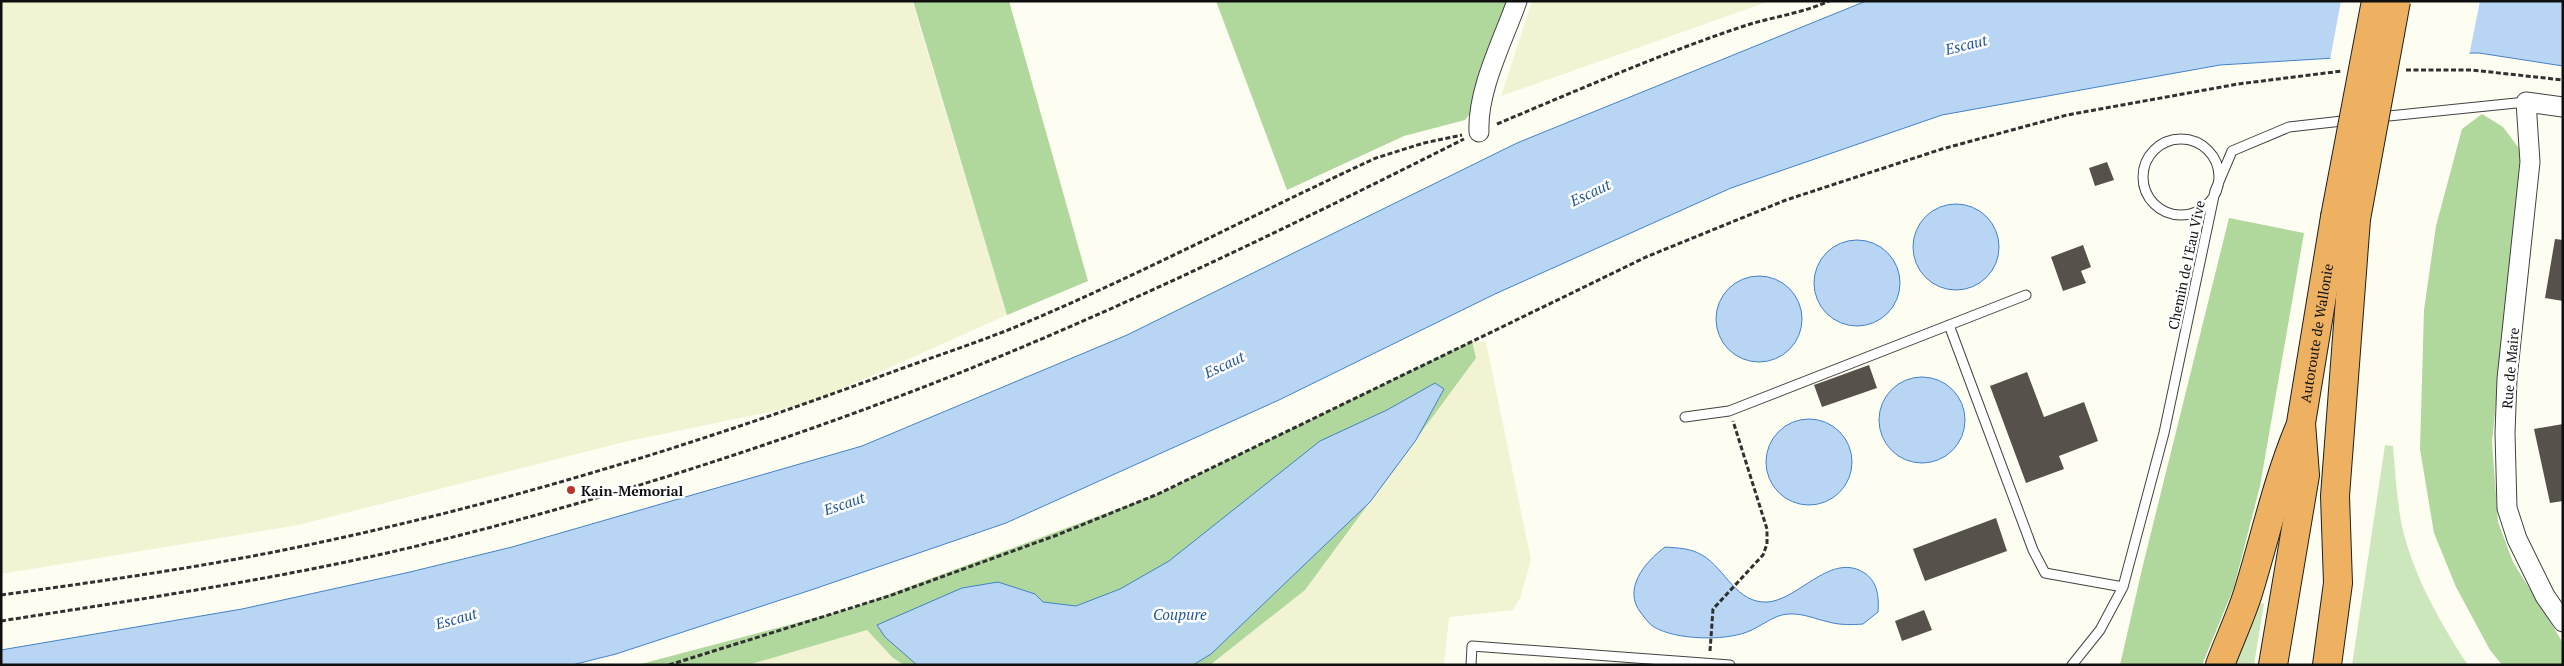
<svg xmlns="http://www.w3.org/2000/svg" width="2564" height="666" viewBox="0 0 2564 666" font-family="'PT Serif',serif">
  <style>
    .farmland { fill: #f2f3d2 }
    .green { fill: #cde7bc }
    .forest { fill: #b0d79c }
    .water { fill: #b8d6f3; stroke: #4382c6 }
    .pier { fill: #fefdf1 }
    .building { fill: #57514b }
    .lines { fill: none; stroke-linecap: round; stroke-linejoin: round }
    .lane-casing { stroke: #424242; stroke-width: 11 }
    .street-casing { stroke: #424242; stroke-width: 21 }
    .highway-casing { stroke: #202020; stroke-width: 30 }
    .path { stroke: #313131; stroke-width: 3; stroke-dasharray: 5 2.5; stroke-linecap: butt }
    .lane { stroke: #fff; stroke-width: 9 }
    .street { stroke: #fff; stroke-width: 19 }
    .highway { stroke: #edb161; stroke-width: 28 }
    .highway-bridge-casing { stroke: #202020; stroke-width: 30; stroke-linecap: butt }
    .highway-bridge { stroke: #edb161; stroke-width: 28 }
    .poi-dot { fill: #b8372d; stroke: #fff; stroke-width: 2 }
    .labels { text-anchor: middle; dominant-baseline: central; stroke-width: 5; stroke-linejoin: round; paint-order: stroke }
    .street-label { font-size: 14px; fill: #0f0f0f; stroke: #fff }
    .poi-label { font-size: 14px; font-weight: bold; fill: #0f0f0f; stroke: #fff; text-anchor: start }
    .water-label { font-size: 15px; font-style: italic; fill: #1e559b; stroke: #fff }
  </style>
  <rect width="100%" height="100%" fill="#fefdf1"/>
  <!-- farmland -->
  <path class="farmland" d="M1 1H912L1007 315 808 404 624 442 298 525 1 574Z
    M1532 1H1770L1501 96Z
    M1472 341 1486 342 1531 560 1520 598 1513 610 1449 617 1444 665H1210L1305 590 1476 358Z
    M867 630 893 658 904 665H748Z"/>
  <!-- green -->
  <path class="green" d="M2385 445 2393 446C2396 478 2397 514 2407 545 2420 587 2444 629 2468 665H2352Z
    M2264 603 2254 665H2233L2254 605Z"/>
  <!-- forest -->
  <path class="forest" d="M913 1H1009L1088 281 1007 315Z
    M1216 1H1514L1481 100 1465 120 1404 136 1287 190Z
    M2482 114 2503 127 2521 151 2492 442 2498 522 2513 562 2563 643V665H2502L2490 650 2456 587 2434 533 2420 449 2424 310 2436 226 2462 129Z
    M2229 218 2304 233 2260 486 2234 587 2202 665H2120L2143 565Z
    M1472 341 1476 358 1305 590 1210 665H904L893 658 867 630 748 665H637L849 609 1158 494Z"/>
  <!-- water -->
  <path class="water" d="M1866 1H2563V66L2479 53 2400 54 2220 65 1942 115 1731 188 1495 294 1279 400 1006 523 814 589 616 654 572 665H1V650L242 609 410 572 512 547 862 446 1127 335 1517 143Z
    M1913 247a43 43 0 1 1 86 0a43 43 0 1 1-86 0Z
    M1814 283a43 43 0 1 1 86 0a43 43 0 1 1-86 0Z
    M1716 319a43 43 0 1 1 86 0a43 43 0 1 1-86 0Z
    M1879 420a43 43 0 1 1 86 0a43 43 0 1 1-86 0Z
    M1435 383 1444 389 1416 440 1370 502 1211 654 1193 665H917L885 637 877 625 962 588 998 582 1035 594 1043 602 1076 606 1120 589 1169 561 1320 441 1387 410Z
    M1766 462a43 43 0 1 1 86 0a43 43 0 1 1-86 0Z
    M1665 547C1678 548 1690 548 1702 555 1726 569 1736 604 1768 602 1800 599 1832 550 1866 574 1878 583 1879 598 1878 612L1863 624C1852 625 1839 625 1829 622 1815 619 1803 613 1788 614 1773 615 1761 627 1747 632 1724 641 1676 640 1654 627 1649 624 1645 618 1641 613 1622 589 1645 562 1665 547Z"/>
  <!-- pier -->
  <path class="pier" d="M2341 1H2480L2469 56H2400L2330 60Z"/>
  <!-- building -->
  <path class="building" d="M2107 162 2114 180 2095 186 2089 168Z
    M2555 239 2563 240V301L2545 298Z
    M2083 245 2091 267 2081 271 2086 283 2063 291 2051 257Z
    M1869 365 1877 388 1822 407 1814 385Z
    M2027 372 2044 417 2084 402 2098 441 2059 456 2064 469 2026 483 1990 386Z
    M2563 424V501L2550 503 2534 429Z
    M1996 518 2007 551 1925 581 1913 549Z
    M1924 610 1932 630 1902 641 1895 621Z"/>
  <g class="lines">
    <defs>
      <path id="lane" d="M2379 117 2526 102
        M2143 177a38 38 0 1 1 76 0a38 38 0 1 1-76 0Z
        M1949 325 2033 550 2045 573 2123 587
        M1685 417 1729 411 2026 295
        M1471 665 1472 646 1730 665
        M2072 665 2100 630 2123 587 2164 433 2215 191 2232 151 2289 127 2351 120"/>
      <path id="street" d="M2563 107 2526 102 2530 162 2507 379 2505 433 2507 508 2517 539 2545 596 2563 622
        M1479 132C1477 90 1503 41 1517 1"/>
      <g id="highway">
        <path d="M2220 665C2229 641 2240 618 2248 593 2265 538 2277 482 2299 429"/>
        <path id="s1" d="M2273 665 2305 475 2301 423 2335 217"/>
        <path d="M2327 665 2338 583 2335 496 2356 219"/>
      </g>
    </defs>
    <!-- lane casing -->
    <use href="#lane" class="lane-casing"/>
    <!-- street casing -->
    <use href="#street" class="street-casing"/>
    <!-- highway casing -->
    <use href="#highway" class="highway-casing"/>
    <!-- path -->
    <path class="path" d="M2406 70H2472L2563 80
      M1497 124C1578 90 1658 55 1741 27 1770 17 1801 14 1829 1
      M1 595C102 581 204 567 303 546 499 505 689 447 876 378 921 361 968 346 1013 328 1136 277 1254 214 1376 158L1424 143 1462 135
      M1 621C147 598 294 577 437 541 606 499 772 446 934 383 1115 312 1291 226 1464 139
      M1710 651 1713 609 1763 555 1767 544V529L1733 421
      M669 665 889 596 1057 535 1158 494 1646 257 1786 200 1942 149 2067 115 2238 84 2342 71"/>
    <!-- lane -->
    <use href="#lane" class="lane"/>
    <!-- street -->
    <use href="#street" class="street"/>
    <!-- highway -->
    <use href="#highway" class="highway"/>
    <defs>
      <path id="highway-bridge" d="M2335 217 2376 1
        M2356 219 2396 1"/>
    </defs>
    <!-- highway-bridge casing -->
    <use href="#highway-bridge" class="highway-bridge-casing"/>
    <!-- highway-bridge -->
    <use href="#highway-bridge" class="highway-bridge"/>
  </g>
  <!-- markers -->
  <circle class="poi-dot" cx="571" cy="490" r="5"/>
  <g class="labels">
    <!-- street labels -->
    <g class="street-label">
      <text transform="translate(2186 265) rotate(-78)">Chemin de l'Eau Vive</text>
      <text stroke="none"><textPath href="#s1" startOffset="336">Autoroute de Wallonie</textPath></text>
      <text transform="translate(2510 368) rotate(-85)">Rue de Maire</text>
    </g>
    <!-- poi labels -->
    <g class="poi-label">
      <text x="581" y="490">Kain-Memorial</text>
    </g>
    <!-- water labels -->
    <g class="water-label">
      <text transform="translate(1966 44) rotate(-14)">Escaut</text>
      <text transform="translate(1590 192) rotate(-25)">Escaut</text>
      <text transform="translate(1224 364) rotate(-25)">Escaut</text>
      <text transform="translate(844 503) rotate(-19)">Escaut</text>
      <text x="1180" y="614">Coupure</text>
      <text transform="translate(456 618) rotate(-16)">Escaut</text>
    </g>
  </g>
  <!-- border -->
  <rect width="2564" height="666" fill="none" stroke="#0f0f0f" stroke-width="5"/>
</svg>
